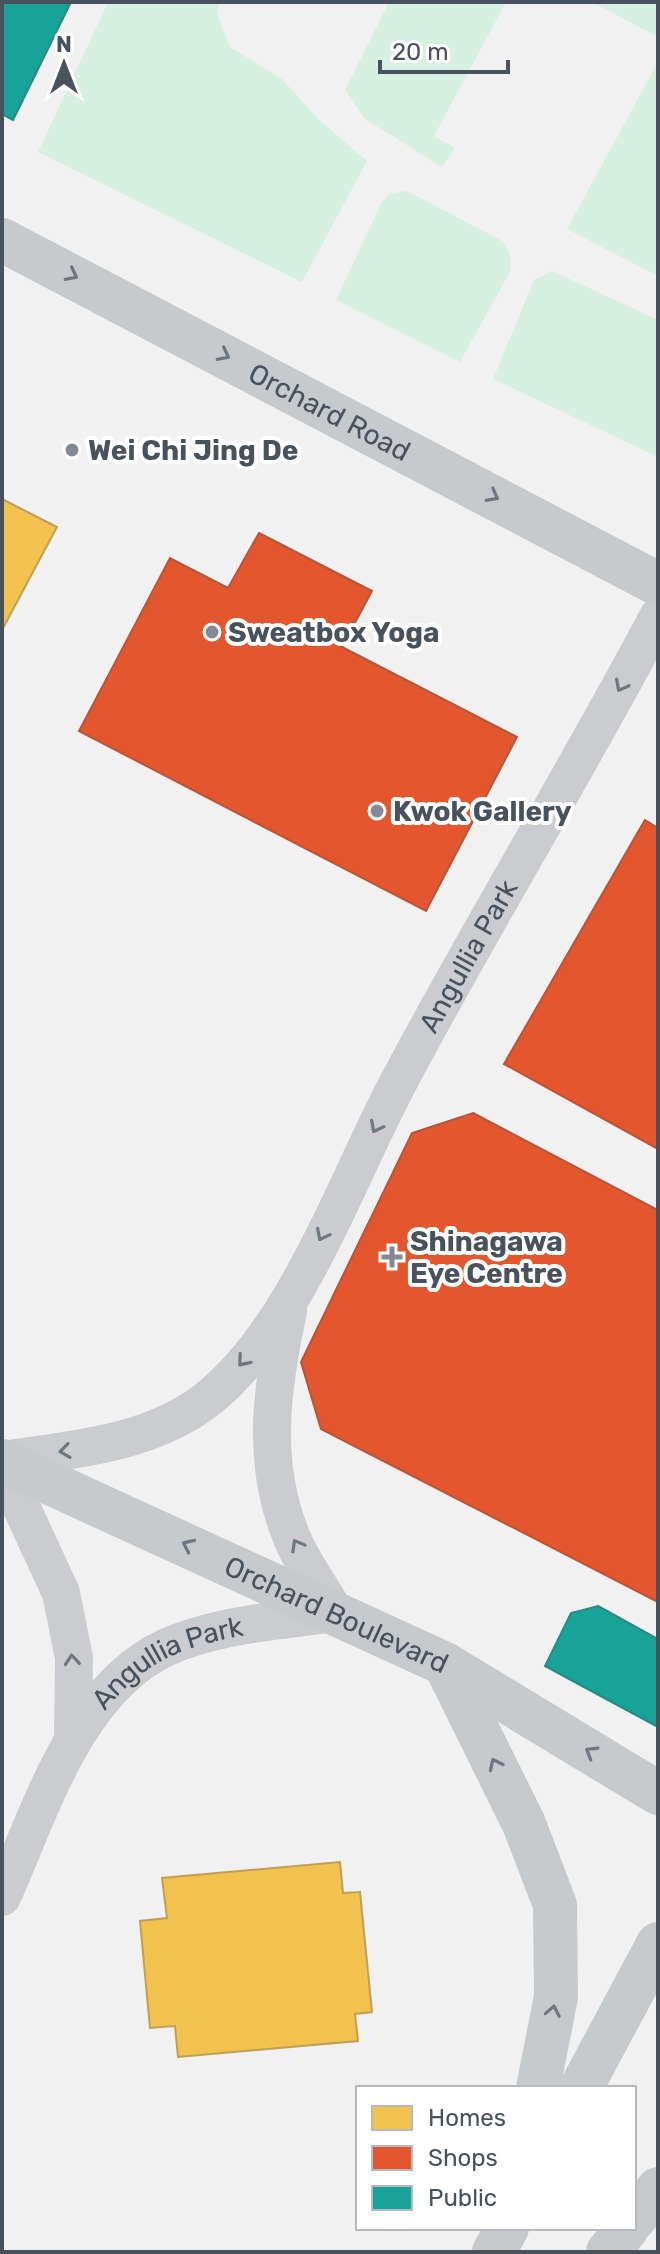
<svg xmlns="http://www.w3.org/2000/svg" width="660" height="2254" viewBox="0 0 660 2254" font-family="Rubik,sans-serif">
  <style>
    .green { fill: #d6f0e1 }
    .homes { fill: #f2c14e; stroke: #bfa052; stroke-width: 2 }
    .shops { fill: #e4572e; stroke: #b5563c; stroke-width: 2 }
    .public { fill: #17a398; stroke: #268b86; stroke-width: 2 }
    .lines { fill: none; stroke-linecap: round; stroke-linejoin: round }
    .minor { stroke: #cacccf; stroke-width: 38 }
    .primary { stroke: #c6cacd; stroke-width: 44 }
    .oneway { stroke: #6e767f }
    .oneway2 { stroke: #6f777f }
    .poi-dot { fill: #838a91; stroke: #fff; stroke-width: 3 }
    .labels { text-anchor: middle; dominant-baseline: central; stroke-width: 8; stroke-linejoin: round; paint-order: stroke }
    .street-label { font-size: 28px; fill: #48525d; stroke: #fff }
    .poi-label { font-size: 28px; font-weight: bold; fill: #48525d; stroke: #fff; text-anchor: start }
  </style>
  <rect width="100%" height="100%" fill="#f1f1f1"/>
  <!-- green -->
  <path class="green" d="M108 2H220L217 14 230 47 282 79 318 119 367 161 302 282 38 152Z
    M389 2H506L434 136 455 148 442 167 365 119 345 90Z
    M592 2H658V37Z
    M658 62V276L567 229Z
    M407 191 504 242 511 258 510 272 460 362 336 300 381 204 389 194Z
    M552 271 658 320V457L493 379 534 280Z"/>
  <!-- homes -->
  <path class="homes" d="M2 499 57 527 2 630Z
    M340 1862 343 1893 360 1892 372 2012 355 2014 358 2041 178 2057 175 2026 150 2028 140 1921 167 1918 162 1878Z"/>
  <!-- shops -->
  <path class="shops" d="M2 2H37L2 71Z
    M259 533 372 591 342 647 517 737 426 911 79 731 170 558 228 588Z
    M645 820 658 828V1149L504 1064Z
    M645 820 658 828V1149L504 1064Z
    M473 1113 658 1210V1602L321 1429 301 1362 412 1133Z"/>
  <!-- public -->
  <path class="public" d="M2 2H71L13 120 2 114Z
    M598 1606 658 1639V1727L545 1666 571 1613Z"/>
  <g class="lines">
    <!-- minor -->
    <g class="minor">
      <path id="s1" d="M2 1460C71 1450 152 1444 209 1398 296 1328 346 1181 398 1083 481 926 575 774 658 617"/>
      <path d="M2 1465 61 1593 74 1658 73 1737"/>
      <path id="s2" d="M2 1897C40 1812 76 1689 167 1647 219 1624 280 1621 335 1613 321 1587 300 1561 290 1533 261 1459 272 1386 288 1311"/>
    </g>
    <!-- primary -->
    <g class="primary">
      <path id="s3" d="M2 240 658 584"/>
      <path id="s4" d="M2 1461 445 1664 658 1793"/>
      <path d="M445 1664 524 1824 555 1905 556 1997 538 2088"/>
      <path d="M581 2088 658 1944"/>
      <path d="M634 2219 658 2189"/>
      <path d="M494 2252 507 2228"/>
      <path d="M608 2252 627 2228"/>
    </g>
  </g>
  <!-- one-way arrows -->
  <defs><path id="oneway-chevron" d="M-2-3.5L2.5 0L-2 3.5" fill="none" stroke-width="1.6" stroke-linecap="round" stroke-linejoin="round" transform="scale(2)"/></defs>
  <g class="oneway">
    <use href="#oneway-chevron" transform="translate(72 275) rotate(27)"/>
    <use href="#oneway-chevron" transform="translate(224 355) rotate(27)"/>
    <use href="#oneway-chevron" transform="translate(493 496) rotate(28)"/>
    <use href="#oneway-chevron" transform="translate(188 1545) rotate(-155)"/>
    <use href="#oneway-chevron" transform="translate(591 1752) rotate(-149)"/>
    <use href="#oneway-chevron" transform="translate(495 1764) rotate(-116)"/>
    <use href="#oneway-chevron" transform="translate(553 2011) rotate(-79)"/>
  </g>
  <g class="oneway2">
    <use href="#oneway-chevron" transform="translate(621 686) rotate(118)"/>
    <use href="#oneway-chevron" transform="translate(376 1127) rotate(117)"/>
    <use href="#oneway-chevron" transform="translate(322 1235) rotate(117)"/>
    <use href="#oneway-chevron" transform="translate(243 1361) rotate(130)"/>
    <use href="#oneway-chevron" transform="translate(65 1451) rotate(172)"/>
    <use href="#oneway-chevron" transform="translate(297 1545) rotate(-119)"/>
    <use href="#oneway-chevron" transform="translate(72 1660) rotate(-95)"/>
  </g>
  <!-- markers -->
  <g class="poi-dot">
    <circle cx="72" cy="450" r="8"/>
    <circle cx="212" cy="632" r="8"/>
    <circle cx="377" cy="811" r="8"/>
    <path d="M388 1245h8v8h8v8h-8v8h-8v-8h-8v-8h8z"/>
  </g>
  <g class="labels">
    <!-- street labels -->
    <g class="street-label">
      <text stroke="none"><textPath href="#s3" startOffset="370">Orchard Road</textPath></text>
      <text stroke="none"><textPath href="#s1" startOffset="734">Angullia Park</textPath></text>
      <text stroke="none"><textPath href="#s4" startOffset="368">Orchard Boulevard</textPath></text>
      <text stroke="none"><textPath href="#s2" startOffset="300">Angullia Park</textPath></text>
    </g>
    <!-- poi labels -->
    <g class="poi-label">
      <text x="88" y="450">Wei Chi Jing De</text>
      <text x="228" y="632">Sweatbox Yoga</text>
      <text x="393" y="811">Kwok Gallery</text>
      <text x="410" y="1241">Shinagawa<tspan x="410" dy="32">Eye Centre</tspan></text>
    </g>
  </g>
  <!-- border -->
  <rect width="660" height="2254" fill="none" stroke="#48525d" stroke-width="8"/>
  <!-- legend -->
  <rect x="356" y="2086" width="280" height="144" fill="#ffffff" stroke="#b6babe" stroke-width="2"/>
  <rect x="372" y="2106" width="40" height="24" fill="#f2c14e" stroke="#b6babe" stroke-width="2"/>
  <text x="428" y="2126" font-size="24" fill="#48525d">Homes</text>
  <rect x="372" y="2146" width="40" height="24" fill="#e4572e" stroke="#b6babe" stroke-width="2"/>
  <text x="428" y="2166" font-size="24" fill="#48525d">Shops</text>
  <rect x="372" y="2186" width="40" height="24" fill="#17a398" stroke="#b6babe" stroke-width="2"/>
  <text x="428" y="2206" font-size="24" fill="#48525d">Public</text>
  <!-- north arrow -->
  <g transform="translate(64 64)" stroke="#ffffff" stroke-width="6" paint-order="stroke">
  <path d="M0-6L14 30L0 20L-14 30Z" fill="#48525d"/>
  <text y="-12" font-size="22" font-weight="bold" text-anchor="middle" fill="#48525d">N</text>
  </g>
  <!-- scale -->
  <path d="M380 60v12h128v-12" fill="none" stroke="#48525d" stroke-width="4"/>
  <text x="392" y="60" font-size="24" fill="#48525d" stroke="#ffffff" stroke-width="6" paint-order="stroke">20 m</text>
</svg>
